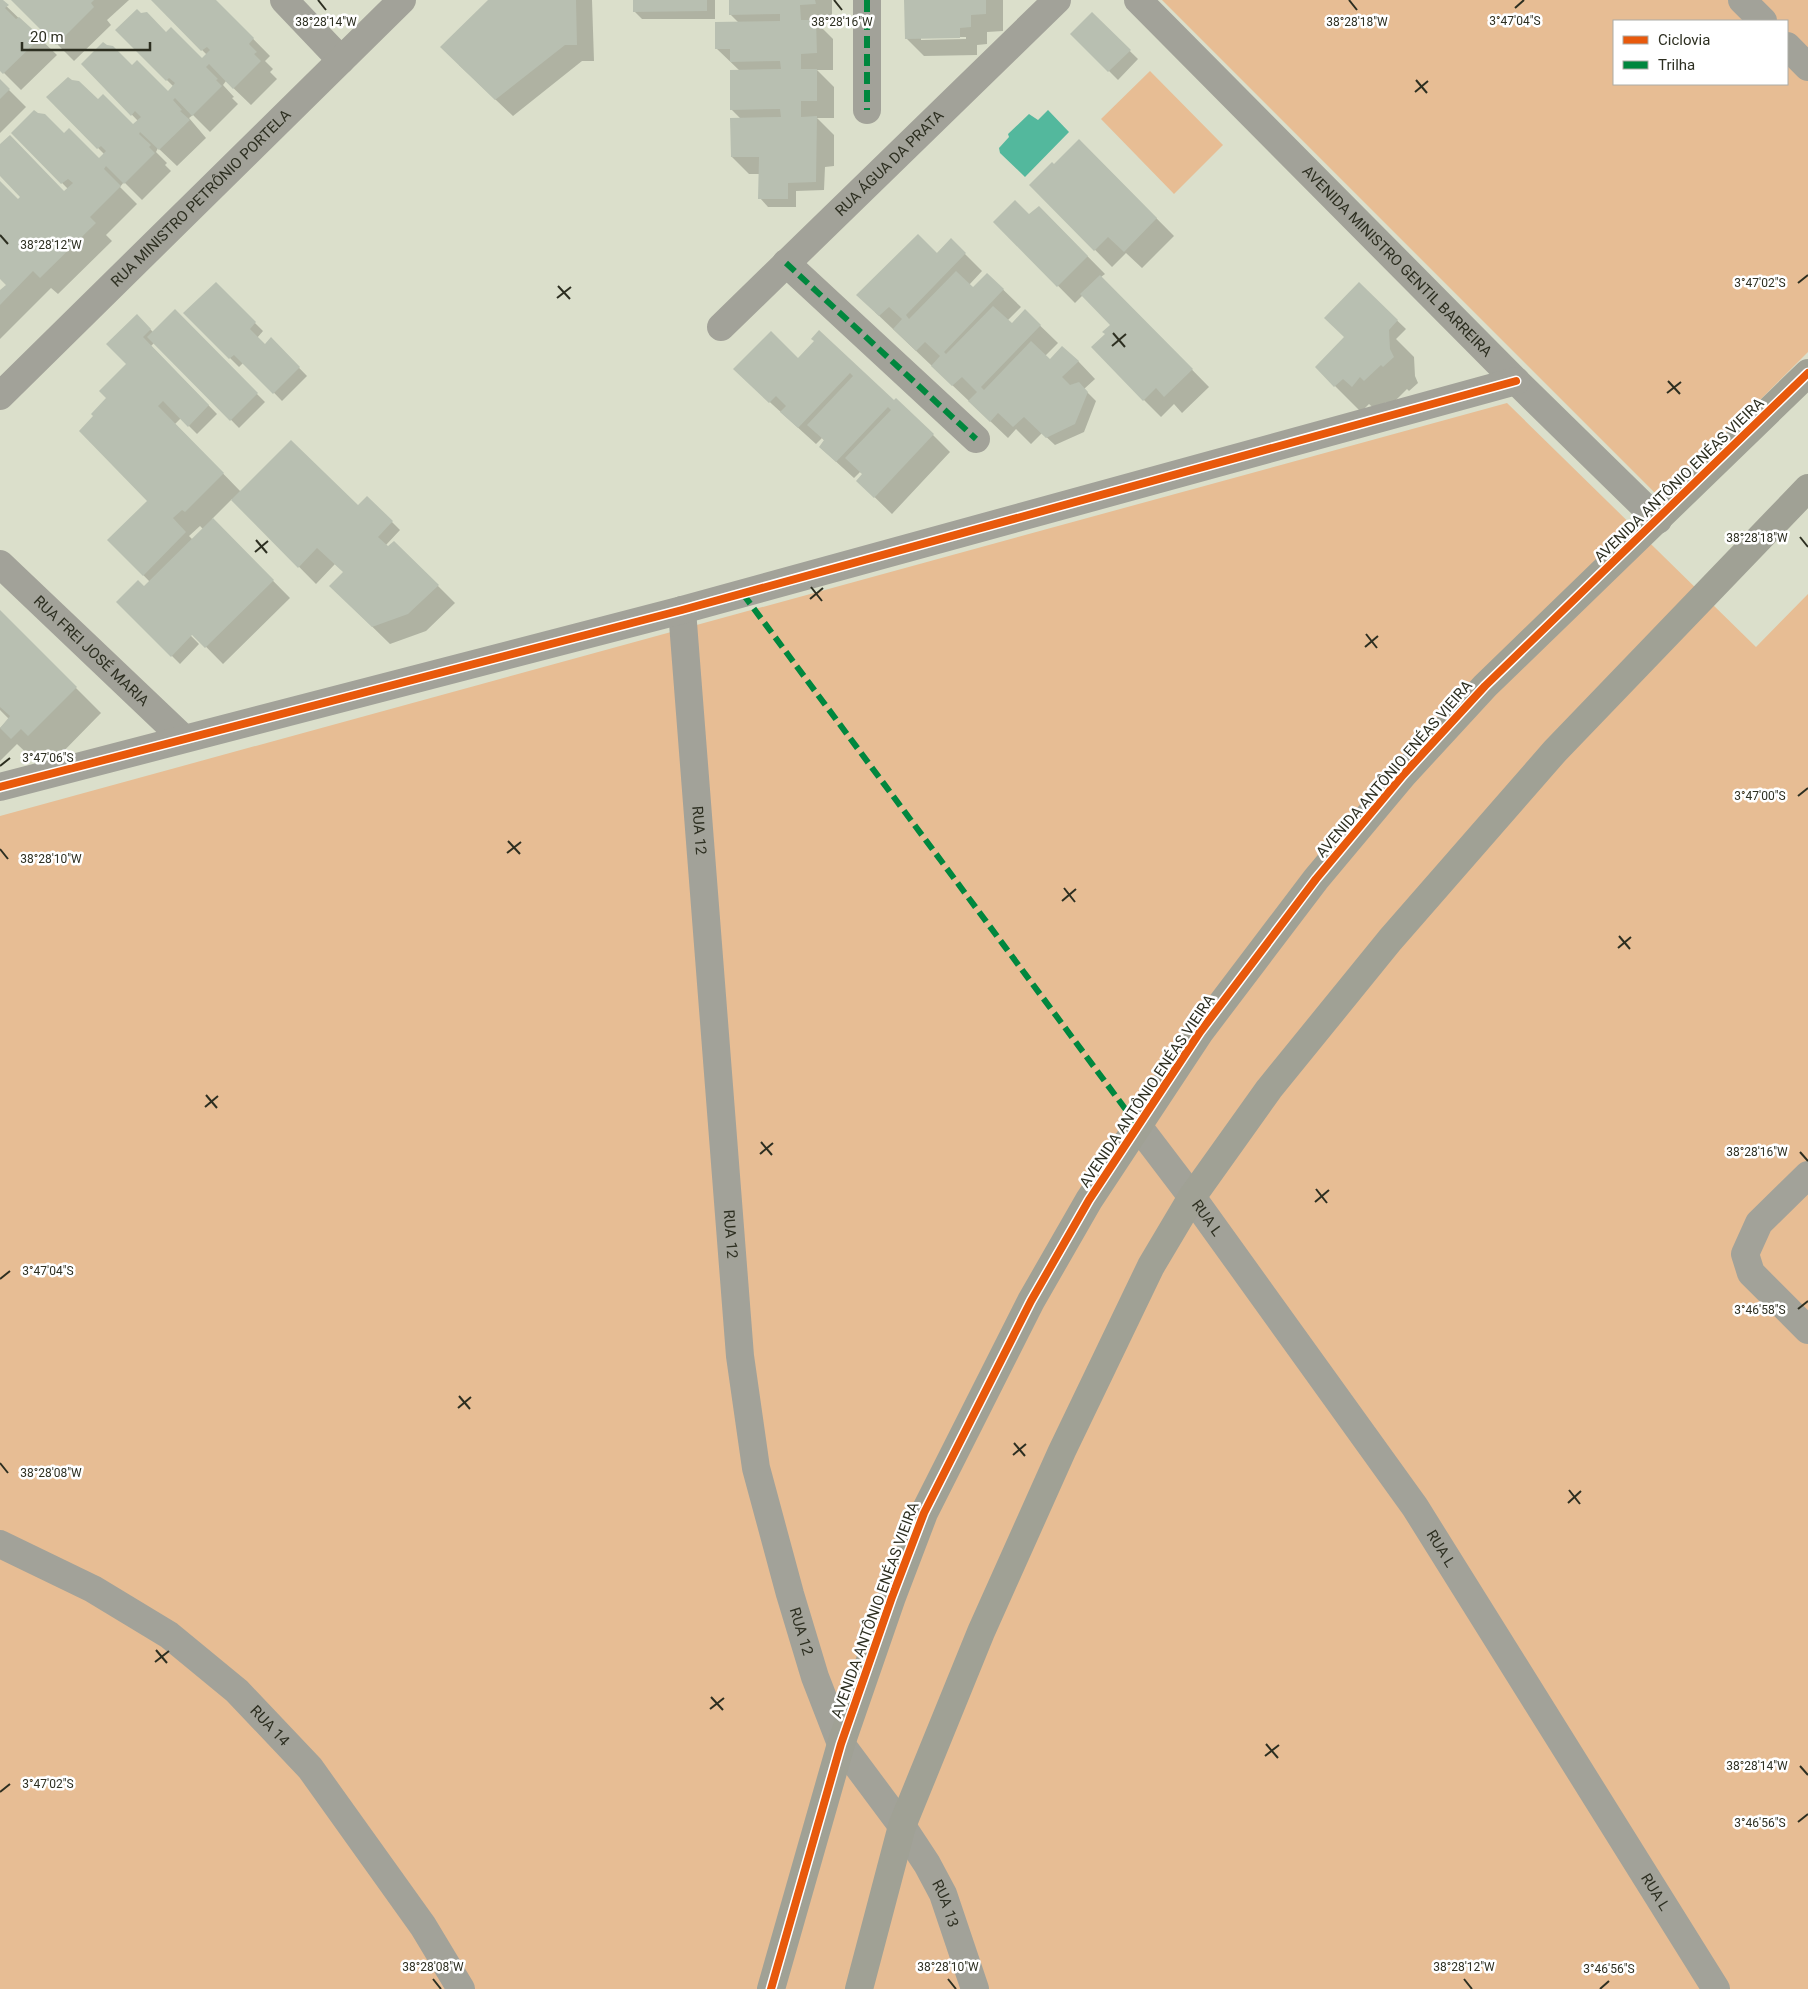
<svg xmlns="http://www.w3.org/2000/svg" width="1808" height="1989" viewBox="0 0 1808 1989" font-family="Roboto,sans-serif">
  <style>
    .green { fill: #e7bd94; fill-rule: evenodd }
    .water { fill: #53b89d }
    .shadow { fill: #0003; fill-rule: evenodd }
    .building { fill: #b8bfb1 }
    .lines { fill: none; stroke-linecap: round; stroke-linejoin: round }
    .street { stroke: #a2a299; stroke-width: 28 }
    .secondary { stroke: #a0a195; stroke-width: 28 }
    .quiet { stroke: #00873e; stroke-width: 6; stroke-dasharray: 12 6; stroke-linecap: butt }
    .cycleway-casing { stroke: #fff; stroke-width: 11 }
    .cycleway { stroke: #e8590c; stroke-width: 8 }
    .ticks { fill: none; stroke: #2d2f21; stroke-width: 2 }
    .labels { text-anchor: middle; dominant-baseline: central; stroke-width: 5; stroke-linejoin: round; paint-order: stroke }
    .street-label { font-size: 15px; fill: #2d2f21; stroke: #fff }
    .ticks-label { font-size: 12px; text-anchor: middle; fill: #2d2f21; stroke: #fff; stroke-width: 5; stroke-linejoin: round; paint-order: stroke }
  </style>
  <rect width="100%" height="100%" fill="#dbdfcb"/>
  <!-- green -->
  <path class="green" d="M1162 0H1808V352L1661 499ZM1614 21H1787V84H1614Z
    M1150 71 1223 145 1174 194 1101 119Z
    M1507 403 1756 647 1808 594V1989H0V816Z"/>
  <!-- water -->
  <path class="water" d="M1048 110 1069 132 1025 177 1000 153 999 148 1009 137 1008 134 1029 114 1038 120Z"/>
  <!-- shadow -->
  <path class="shadow" d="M0 0 57 55 21 90 0 69Z
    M13 0H129L107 20 111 25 74 61Z
    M153 0H215L270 56 265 61 273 69 270 72 277 79 251 105 226 81 223 85 234 97 232 98 238 104 210 132 193 115 189 118 206 138 177 166 158 148 156 152 167 163 165 165 171 171 142 200 124 182 120 187 137 204 106 235 112 241 58 294 51 288 0 339V292L7 285 0 277V182L18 200 22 197 0 174V146L65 193 68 189 13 133 64 135 99 159 104 154 48 97 98 101 133 126 138 121 83 64 132 67 168 93 174 87 116 30 166 33 202 60 207 55Z
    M489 0H592L594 61H582L513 116 459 65Z
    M634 0H715V19H642L634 11Z
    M730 0H832V21L816 22 833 39V70H817L834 87V118H817L834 135V166L825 167 824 190 796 191V207H768L760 198V174H749L732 157 741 119 731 109 740 71 717 49 739 23 730 14Z
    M906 0H1003V31L987 32V44L977 45V55L924 56 906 38ZM921 37H966V39L921 40Z
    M1092 14 1138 59 1118 80 1072 34Z
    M0 81 26 107 0 133Z
    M1079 140 1174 236 1142 268 1126 253 1112 267 1031 185 1054 166Z
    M1039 207 1105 274 1101 277 1209 387 1182 413 1174 404 1161 417 1144 400 1106 334 1112 325 1083 295 1075 303 995 222 1029 216Z
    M951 240 982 271 969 285 973 289 987 274 1021 307 1007 321 1012 325 1025 311 1058 343 1045 356 1050 361H1078L1095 379 1084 389 1096 401 1084 432 1055 445 1042 433 1031 444 1016 429 1008 438 875 312Z
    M216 284 263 331 257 338 265 345 271 339 307 376 282 401 244 362 239 367 185 313Z
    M1359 284 1406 329 1396 339 1414 357 1415 376 1418 383 1409 391 1407 389 1390 406 1386 402 1378 412 1369 404 1361 412 1316 367 1346 338Z
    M175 311 265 402 239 428 155 342 151 346 217 414 197 434 181 418 175 424 241 492 358 507 367 497 400 530 386 545 388 548 394 542 455 603 426 631 390 644 348 603 344 572 335 564 316 584 232 499 212 519 290 598 223 664 146 586 150 582 109 540 149 501 95 416 108 398 126 366 137 316 153 332ZM200 526 203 529 193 540 189 536Z
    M815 341 894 402 933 435 950 452 892 514 858 481 864 475 860 472 854 478 820 447 825 441 822 438 816 444 752 386 798 360Z
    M138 582 199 644 180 664 118 602Z
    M0 612 101 713 54 761 47 754 37 763 17 744 0 761V728L9 719 0 710Z"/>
  <!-- building -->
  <path class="building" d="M0 0H3L9 5 5 8 16 19 19 17 41 37 3 74 0 71Z
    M11 0H94L91 3 94 7 56 45Z
    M151 0H216L254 38 249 44 257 52 254 54 261 61 233 89 209 64 206 67 218 79 216 80 222 86 192 116 175 98 173 100 182 110 180 111 190 120 159 150 140 132 139 134 151 145 149 147 155 153 124 184 106 166 104 169 121 186 90 217 96 223 40 278 33 271 0 305V290L6 285 0 279V181L18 199 20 197 0 176V144L10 135 64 191 73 183 68 179 61 184 11 133 34 110 38 113 45 114 64 133 69 128 99 158 106 151 101 146 97 149 46 97 68 77 72 80 79 81 98 99 103 94 133 124 141 117 135 111 131 116 81 64 103 42 107 45 113 46 132 65 137 60 168 91 175 83 169 78 166 81 115 30 137 9 141 13 147 12 166 32 171 27 202 58 210 50 207 47 201 51Z
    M488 0H576L577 45H565L495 100 440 47Z
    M633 0H707V11L633 12Z
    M729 0H815L816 4 800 5 801 20H816L817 53 801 54V69H817V101H801V117L817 116 816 182 788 183V199H758L759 157H731L730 118 781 117 780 109 730 110V70L781 69 780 61 730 62V49H715V22L780 21V14L729 15Z
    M904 0H986V14L971 15V27L960 28V38L905 39Z
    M1092 12 1131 50 1108 72 1070 34Z
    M0 79 10 89 0 99Z
    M1079 139 1157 218 1124 252 1108 237 1094 251 1029 185 1052 162 1054 164Z
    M1015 200 1029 214 1039 206 1088 256 1057 287 993 222Z
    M918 234 937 253 951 238 966 253 906 315 909 319 956 271 973 287 987 273 1004 289 944 352 946 354 993 306 1012 323 1025 309 1041 325 981 387 984 390 1031 341 1050 359 1062 346 1079 361 1062 377 1070 385 1079 382 1088 392 1075 424 1046 438 1024 417 1013 427 998 413 990 422 968 401 977 392 962 377 952 386 931 366 940 356 925 342 916 351 893 329 902 319 889 307 879 316 856 295Z
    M1100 275 1193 369 1164 397 1156 388 1143 401 1091 347 1105 334 1102 332 1110 325 1080 294Z
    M216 282 256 322 250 329 265 344 271 337 300 367 273 394 234 355 229 359 183 313Z
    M1359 282 1398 320 1389 330 1390 349 1394 357 1383 367 1381 365 1364 381 1360 377 1352 387 1343 379 1334 387 1315 367 1344 337 1324 318Z
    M175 309 258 393 230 421 147 337Z
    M137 314 151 329 143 337 209 405 188 427 163 401 158 406 224 473 185 512 182 510 173 518 186 532 143 576 107 540 147 501 79 431 93 416 91 414 106 398 99 391 126 364 106 344Z
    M819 330 894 400 896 398 934 434 874 498 856 481 862 474 845 458 891 410 888 407 836 462 819 447 824 440 807 425 853 376 850 373 798 428 780 412 786 406 776 396 769 403 733 369 771 331 798 358 814 341 811 339Z
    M291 440 358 505 367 496 393 521 378 537 388 546 394 541 439 585 408 614 372 627 329 586 343 572 317 548 298 568 231 500Z
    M213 518 274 580 205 648 192 635 171 657 116 602 138 580 144 586Z
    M0 610 77 687 28 736 21 729 11 739 0 728 10 716 0 707Z"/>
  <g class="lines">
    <!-- street -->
    <g class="street">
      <path d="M284 0 341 60"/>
      <path d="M867 0V110"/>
      <path id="s1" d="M1138 0 1516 381 1658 520"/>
      <path d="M1742 0 1763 21"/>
      <path d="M1787 46 1808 67"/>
      <path d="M786 263 976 439"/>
      <path id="s2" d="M721 327 1057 0"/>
      <path id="s3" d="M0 396 402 0"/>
      <path id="s4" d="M0 564 183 738"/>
      <path id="s5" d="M682 610 740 1356 756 1468 790 1594 815 1677 841 1744 902 1826 927 1864 943 1894 975 1989"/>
      <path d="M0 787 682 610 1516 381"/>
      <path id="s6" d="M1138 1126 1192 1197 1415 1507 1716 1989"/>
      <path d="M1808 1175 1759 1223 1745 1254 1751 1273 1808 1330"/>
      <path id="s7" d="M0 1544 93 1589 169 1635 237 1691 310 1768 423 1926 461 1989"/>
    </g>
    <!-- secondary -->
    <path class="secondary" d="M771 1989 841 1744 892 1597 924 1513 1031 1301 1089 1200 1200 1032 1316 879 1403 775 1485 686 1808 373
      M859 1989 902 1826 981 1632 1062 1451 1151 1266 1192 1197 1269 1089 1390 940 1555 751 1808 488"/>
    <!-- quiet -->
    <path class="quiet" d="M867 0V110
      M786 263 976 439
      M743 594 1138 1126"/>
    <defs>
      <path id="cycleway" d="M0 787 682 610 1516 381
        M771 1989 841 1744 892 1597 924 1513 1031 1301 1089 1200 1200 1032 1316 879 1403 775 1485 686 1808 373"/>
    </defs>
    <!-- cycleway casing -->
    <use href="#cycleway" class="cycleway-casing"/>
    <!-- cycleway -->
    <use href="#cycleway" class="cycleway"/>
  </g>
  <!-- ticks -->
  <path class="ticks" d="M318 0 326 10M834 0 842 10M1349 0 1357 10M1515 8 1524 0M1416 80 1427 93M1415 92 1428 81M0 235 8 244M1798 283 1808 275M558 286 570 299M557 298 571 287M1113 333 1125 347M1112 346 1126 334M1668 381 1680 394M1667 393 1681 382M1800 537 1808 547M256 540 267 553M255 552 268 541M811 587 822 601M810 599 823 588M1366 634 1377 648M1365 647 1378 636M0 766 10 758M1798 796 1808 788M508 841 520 854M0 849 8 859M507 853 521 842M1064 888 1075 902M1062 901 1076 889M1619 936 1630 949M1618 948 1631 937M206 1095 217 1108M205 1107 218 1096M761 1142 772 1155M1800 1152 1808 1161M760 1154 773 1143M1316 1189 1327 1203M1315 1202 1329 1190M0 1279 10 1271M1798 1309 1808 1301M459 1396 470 1409M458 1408 471 1397M1014 1443 1025 1456M1013 1455 1026 1444M0 1463 8 1473M1569 1490 1580 1504M1568 1503 1581 1491M156 1650 167 1663M155 1662 169 1651M711 1697 723 1710M710 1709 724 1698M1266 1744 1278 1758M1265 1756 1279 1745M1800 1766 1808 1775M0 1792 10 1784M1798 1822 1808 1814M433 1979 441 1989M948 1979 956 1989M1464 1979 1472 1989M1600 1989 1609 1981"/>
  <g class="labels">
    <!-- street labels -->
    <g class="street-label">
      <text stroke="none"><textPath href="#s2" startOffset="235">RUA ÁGUA DA PRATA</textPath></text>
      <text stroke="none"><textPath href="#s3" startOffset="282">RUA MINISTRO PETRÔNIO PORTELA</textPath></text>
      <text stroke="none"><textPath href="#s1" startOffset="368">AVENIDA MINISTRO GENTIL BARREIRA</textPath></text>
      <text transform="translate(1679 480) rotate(-44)">AVENIDA ANTÔNIO ENÉAS VIEIRA</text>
      <text stroke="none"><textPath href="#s4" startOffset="126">RUA FREI JOSÉ MARIA</textPath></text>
      <text transform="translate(1394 769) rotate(-49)">AVENIDA ANTÔNIO ENÉAS VIEIRA</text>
      <text stroke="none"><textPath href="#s5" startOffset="221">RUA 12</textPath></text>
      <text transform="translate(1147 1091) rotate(-56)">AVENIDA ANTÔNIO ENÉAS VIEIRA</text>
      <text stroke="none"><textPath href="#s6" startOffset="115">RUA L</textPath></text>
      <text stroke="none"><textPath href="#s5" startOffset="626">RUA 12</textPath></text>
      <text stroke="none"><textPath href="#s6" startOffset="520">RUA L</textPath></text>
      <text transform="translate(875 1610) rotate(-70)">AVENIDA ANTÔNIO ENÉAS VIEIRA</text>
      <text stroke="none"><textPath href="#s5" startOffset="1031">RUA 12</textPath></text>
      <text stroke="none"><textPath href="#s7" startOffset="328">RUA 14</textPath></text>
      <text stroke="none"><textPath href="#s6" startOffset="925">RUA L</textPath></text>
      <text stroke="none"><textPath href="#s5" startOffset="1342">RUA 13</textPath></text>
    </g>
  </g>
  <g class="ticks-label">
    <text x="1515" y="25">3°47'04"S</text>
    <text x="326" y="26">38°28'14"W</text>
    <text x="842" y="26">38°28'16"W</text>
    <text x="1357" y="26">38°28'18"W</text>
    <text x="51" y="249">38°28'12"W</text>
    <text x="1760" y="287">3°47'02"S</text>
    <text x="1757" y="542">38°28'18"W</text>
    <text x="48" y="762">3°47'06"S</text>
    <text x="1760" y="800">3°47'00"S</text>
    <text x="51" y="863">38°28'10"W</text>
    <text x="1757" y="1156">38°28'16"W</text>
    <text x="48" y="1275">3°47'04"S</text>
    <text x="1760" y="1314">3°46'58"S</text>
    <text x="51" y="1477">38°28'08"W</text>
    <text x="1757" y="1770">38°28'14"W</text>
    <text x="48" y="1788">3°47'02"S</text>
    <text x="1760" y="1827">3°46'56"S</text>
    <text x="433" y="1971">38°28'08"W</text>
    <text x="948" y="1971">38°28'10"W</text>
    <text x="1464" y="1971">38°28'12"W</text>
    <text x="1609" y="1973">3°46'56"S</text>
  </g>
  <!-- legend -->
  <rect x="1613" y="20" width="175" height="65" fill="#ffffff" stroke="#abaca6"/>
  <rect x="1623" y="36" width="25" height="8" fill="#e8590c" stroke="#abaca6"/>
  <text x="1658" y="45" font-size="15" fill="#2d2f21">Ciclovia</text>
  <rect x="1623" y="61" width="25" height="8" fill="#00873e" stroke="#abaca6"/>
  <text x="1658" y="70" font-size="15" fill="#2d2f21">Trilha</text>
  <!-- scale -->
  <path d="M22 42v8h128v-8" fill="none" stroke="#2d2f21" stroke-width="2.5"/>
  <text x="30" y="42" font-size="15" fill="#2d2f21" stroke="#ffffff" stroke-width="4" paint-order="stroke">20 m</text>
</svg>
